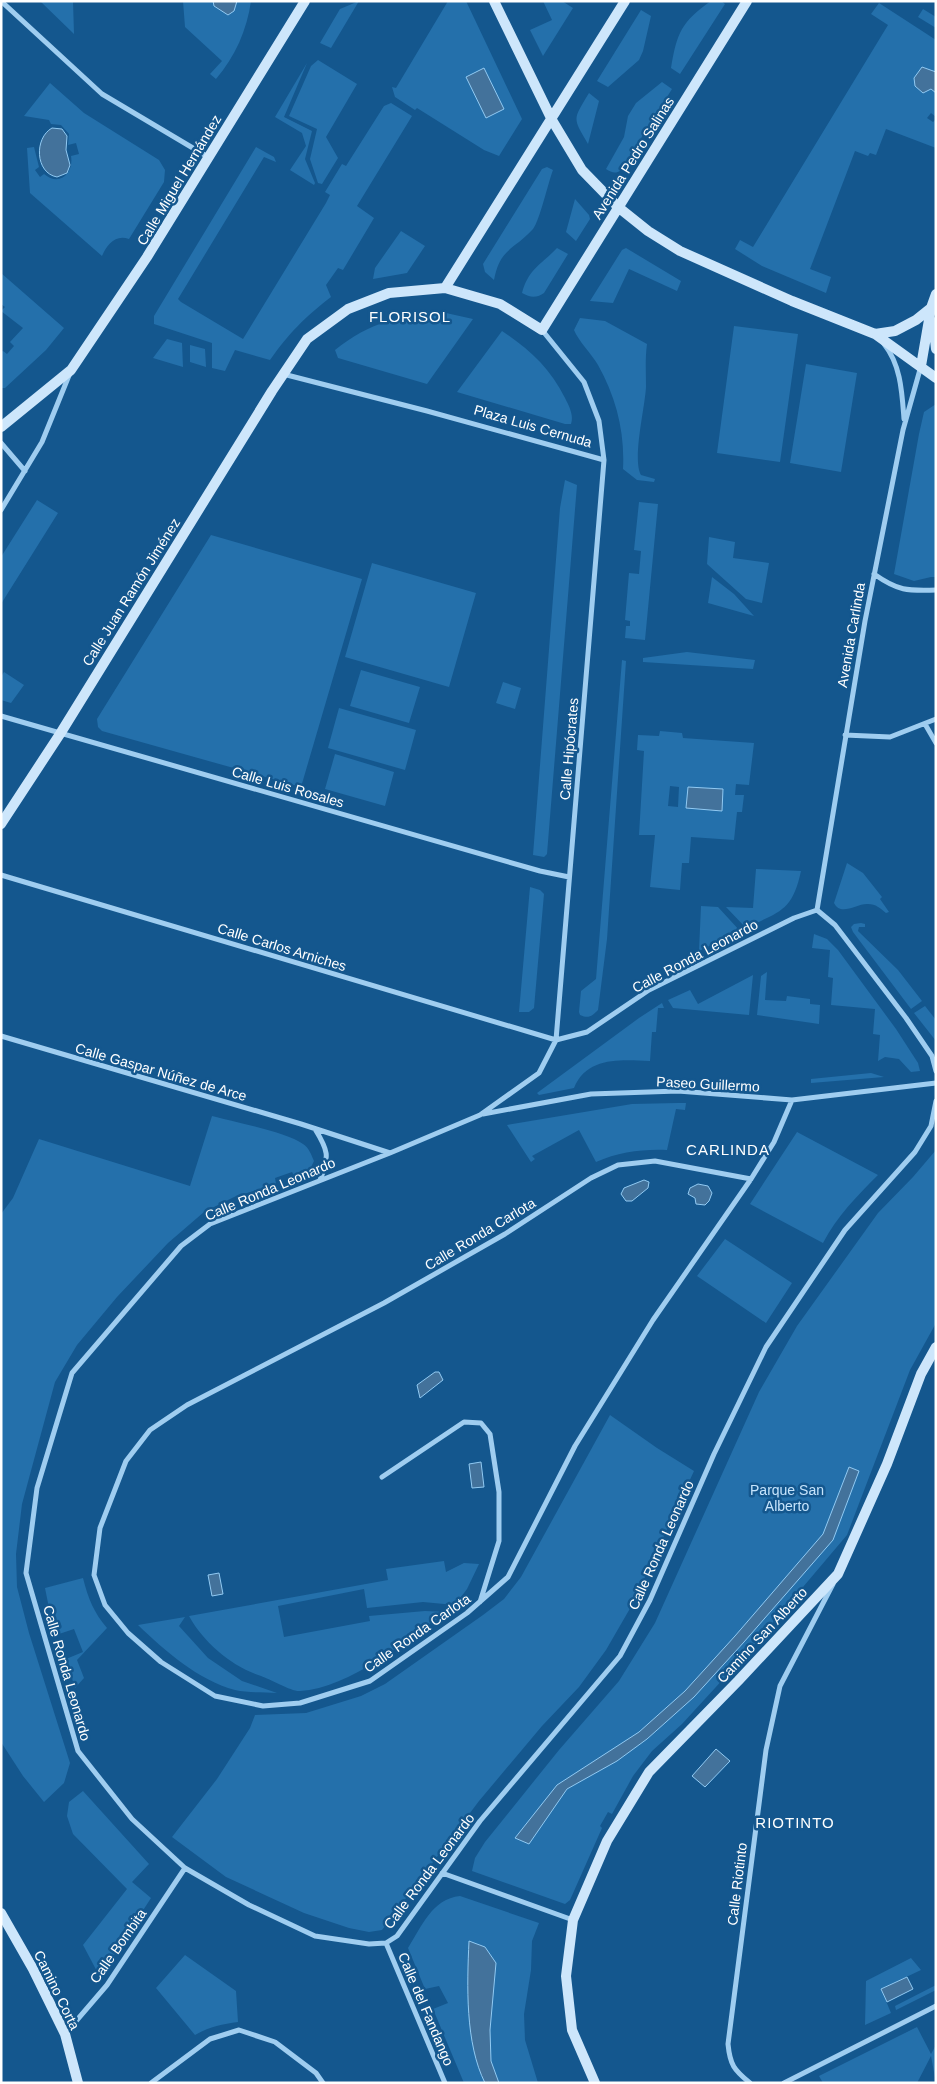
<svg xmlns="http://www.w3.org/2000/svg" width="937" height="2084" viewBox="0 0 937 2084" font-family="Helvetica,sans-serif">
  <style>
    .green { fill: #2470ab; fill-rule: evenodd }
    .water { fill: #43729b; stroke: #91caf3 }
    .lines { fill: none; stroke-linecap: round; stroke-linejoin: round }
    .street { stroke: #9fcdf0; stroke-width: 5 }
    .secondary { stroke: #cde6fb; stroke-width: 10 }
    .labels { text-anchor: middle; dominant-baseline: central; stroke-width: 5; stroke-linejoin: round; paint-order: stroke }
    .street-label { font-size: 14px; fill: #fff; stroke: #14578e }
    .park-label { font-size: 14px; fill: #c6e4fc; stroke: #14578e }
    .neighbourhood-label { font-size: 15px; letter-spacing: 1px; fill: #fff; stroke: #14578e }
  </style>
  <rect width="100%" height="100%" fill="#14578e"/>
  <!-- green -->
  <path class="green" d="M40 1H73L74 34Z
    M183 1H251C247 30 235 57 216 79L210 74 222 61 185 27Z
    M359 1 331 48 320 43 340 9Z
    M448 1H466L522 119 499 156 484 150 417 108 415 110 395 97 392 87 396 88Z
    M543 1H562L573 8 543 56 530 30 552 20Z
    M711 1H721L725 4 680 74 671 68C677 33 681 22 711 1Z
    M879 3 936 40V72L922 67 931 89 936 93V117L931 113 927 118 933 122 936 119V148L886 129 876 155 870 153 868 156 855 151 810 269 831 277 826 293 762 266 735 249 740 240 753 247 888 25 871 14Z
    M923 9 936 17V28L918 17Z
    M641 10 651 16 643 51 639 60 608 87 597 81Z
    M318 60 357 84 326 137 338 158 322 184 318 183 310 159 317 129 289 116 311 66Z
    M307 63 284 117 312 131 305 159 315 183 314 185 290 170 306 146 302 133 275 117Z
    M662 82 672 89 621 170C616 174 612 173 606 169L624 137 628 116 636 103Z
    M50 83 84 113 159 160 165 170 164 182 129 239C116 234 107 244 102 256L30 193 27 148 34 147 39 167 35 170 40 177 44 174C59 187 74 174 71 156L79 154 76 143 68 145 69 134 61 125 51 124 49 120 24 116Z
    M589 93 599 101 588 144C572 117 573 120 589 93Z
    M391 103 412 116 357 206 374 218 343 270 338 268 326 285 331 297C304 318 290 332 270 360L235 350 225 371 212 368V343L154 324V316L256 147 274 157 276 162 264 157 178 299 181 302 243 339 326 203 330 195 325 192 342 164 346 166 384 106Z
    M547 167 553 170C548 183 540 220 533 229 514 250 500 248 494 280L485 272 483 264 542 169Z
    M575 199 589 215 590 219 576 241 566 232Z
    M401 231 425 246 407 273 373 279 375 268Z
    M557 248 568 254 544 293C535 299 530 297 522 293 529 268 541 265 557 248Z
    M626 248 681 281 677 291 629 269 613 303 590 301 622 250Z
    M1 273 64 328 46 350 5 388H1V352L3 351 7 354 14 346 10 342 23 328 1 311 5 307 1 304Z
    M446 313 473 319 427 384 338 358 335 350C370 322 402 314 446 313Z
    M580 318 605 321 647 344C645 359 646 372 646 387 645 407 632 460 641 475L655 479 654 482 637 480 623 469C625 432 616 397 598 365 591 353 579 342 574 330Z
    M734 326 798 334 780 462 717 453Z
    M502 331C529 349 550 368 565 398 569 406 574 415 571 424H565L457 392Z
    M167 339 182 343 183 367 153 358Z
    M190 345 205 349 206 367 190 362Z
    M806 364 857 373 841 472 790 463Z
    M936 404V577H931L914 581 894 574 919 434 924 412Z
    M565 480 577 485 547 854 544 857 533 855 560 508Z
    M37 500 58 513 1 604V557Z
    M639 502 658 504 645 640 625 638 626 626H630V621L625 620 629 573 639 574 641 551 634 550Z
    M211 535 362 579 301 787 102 731 98 727 97 719Z
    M709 537 735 542 733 558 769 563 762 603 746 599 707 564Z
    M372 563 476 593 449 687 345 657Z
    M712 577 734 594 754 616 708 603Z
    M687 652 755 660 753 669 643 662V658Z
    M622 660 626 661 607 939 598 1010C592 1016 589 1019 580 1015L579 1012 581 991 596 979Z
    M361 670 420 687 409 723 350 706Z
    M4 672 24 685 11 703 1 700V677Z
    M503 682 521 688 515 709 496 703Z
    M339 708 416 730 405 770 328 748Z
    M660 731 682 733 683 738 754 743 749 785 736 784 735 795H744L742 812H737L734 840 691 837 689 863H682L680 890 650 887 655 835H639L644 751 637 750 638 735 659 736ZM670 786 679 787 678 807 668 806Z
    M335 754 394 772 385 806 325 789Z
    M847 863 863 873 882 897 880 899 889 912 886 913C880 908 876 904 868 904 857 903 841 917 834 903Z
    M756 869 801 871C792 912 780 911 746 928L726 907 753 908Z
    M530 887 540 890 544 894 534 1008 529 1012H519Z
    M701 906 718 907 740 931 699 951Z
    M861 923 865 924V927H859L858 931 898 970 922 1001 911 1009 853 932 851 927 854 924Z
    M814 934 827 939 838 950 896 1029 918 1063 920 1071 911 1072 899 1059 885 1057 878 1061 880 1035 873 1034 875 1009 831 1005 833 978 828 977 830 950 812 948Z
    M767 972 765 1000 786 1001 787 996 810 999V1004L820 1005 819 1024 757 1015 761 976Z
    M753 975 749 1015 673 1008 668 1000 690 990 698 1004Z
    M662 1003 664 1008H658L656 1032H652L650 1061C622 1060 587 1056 574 1088L539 1095 537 1093 639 1018Z
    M925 1006 936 1020V1041L914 1013Z
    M871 1073 884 1077 811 1083V1079Z
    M678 1103H686L685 1110 676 1109 667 1150C642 1149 619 1152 596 1162L579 1130 532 1156 535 1159 531 1162 507 1125 632 1104Z
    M212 1116C234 1122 286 1132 303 1144 309 1148 311 1154 314 1161L309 1171 295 1177 292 1172 275 1178 276 1184 234 1197 204 1212 168 1243 117 1297 77 1345 55 1382 22 1504 16 1554 17 1587 29 1633 70 1763 64 1783 44 1802 23 1776 1 1742V1214L13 1198 39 1139 190 1186Z
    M797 1132 878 1175C857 1196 837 1216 823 1243L750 1204Z
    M936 1150V1323L910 1370 847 1535 748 1652 682 1724 652 1751 633 1776 612 1814 608 1812 600 1826 602 1828 570 1900 565 1904 472 1871 475 1858 485 1842 559 1750 619 1681 655 1623 759 1392 797 1326 878 1213 913 1177Z
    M725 1239 792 1283 766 1323 697 1276Z
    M610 1415 657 1448 694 1471 632 1605 606 1650 579 1687 542 1726 479 1801 382 1930 369 1932 349 1928 304 1913 226 1877 172 1837 217 1779 250 1728 255 1715 306 1713 361 1696 385 1684 483 1615 504 1599 521 1577Z
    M444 1561 446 1572 464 1563 479 1564 467 1589 455 1605 423 1602 367 1608 364 1589 278 1606 284 1637 370 1621 369 1616 425 1611 447 1612C407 1640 350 1688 300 1691 292 1692 270 1679 261 1676 231 1666 204 1643 189 1616L388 1580 386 1569Z
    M83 1578C88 1598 94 1613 107 1628L77 1660 84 1678 75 1688 66 1659 83 1652 74 1629 59 1634 49 1608 45 1588Z
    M185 1617 179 1626 208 1658 242 1681 277 1693C264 1692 248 1693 235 1690 198 1680 165 1651 138 1625Z
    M83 1791 149 1864 132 1882 151 1898 100 1977 83 1945 127 1889 73 1834 67 1816 69 1802Z
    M460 1896 539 1923 532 1941 531 1970 524 2014 525 2040 538 2083H464L433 2009 448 2003 439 1986 425 1989 408 1948C422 1926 432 1899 460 1896Z
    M185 1955 236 1991 238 2022C222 2024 209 2027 195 2035L156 1988Z
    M911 1958 921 1970 881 1989 891 2013 865 2025 866 1981Z
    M936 1985V1990L896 2010 895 2006Z
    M917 2027 931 2054 936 2045V2083L931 2056 917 2083H823L819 2076Z"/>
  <!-- water -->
  <path class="water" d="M213 1H237L234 11 228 15 214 6Z
    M922 67 936 72V93L931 89 923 93 915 86 914 78Z
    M484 68 504 109 486 118 466 77Z
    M52 128 62 129 67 136 66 150 70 165 67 173 57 177C35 173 34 138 52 128Z
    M688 787 723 789 722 811 686 808Z
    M644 1180 649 1182 648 1188 632 1201H626L621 1194 624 1188Z
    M698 1184 708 1186 712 1193 709 1201 705 1205 696 1204 695 1198 688 1194 690 1188Z
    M435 1372H439L443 1380 420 1398 417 1385Z
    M481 1462 484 1487 472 1488 469 1464Z
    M849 1467 859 1471 833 1540 744 1642 694 1697 647 1739 617 1761 567 1789 529 1844 515 1838 557 1785 639 1732 685 1691 735 1636 823 1534Z
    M219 1573 223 1594 212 1596 208 1575Z
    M716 1749 730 1761 705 1787 692 1776Z
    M469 1941 485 1947 496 1963 490 2030 491 2061 499 2083H485C465 2043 467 1985 469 1941Z
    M907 1977 913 1989 887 2002 881 1989Z"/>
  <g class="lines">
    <!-- street -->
    <path class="street" d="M1 1 102 94 208 157
      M542 330 584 382 599 421 604 460 556 1040 539 1073 480 1115 390 1153 210 1224 181 1246 72 1373 37 1488 26 1573 78 1751 132 1819 185 1868 249 1905 315 1936 369 1944 386 1943 397 1936 480 1821 620 1656 650 1600 714 1454 766 1347 845 1230 915 1152 931 1126 936 1101
      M884 344C901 365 902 393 904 419
      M283 374 427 411 604 460
      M1 443 25 471
      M1 510 42 442 70 373
      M874 574C898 591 907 591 936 590
      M1 716 540 871 569 877
      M925 724 936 743
      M845 735 890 737 936 719
      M1 875 556 1040
      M817 910 865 621 903 430 921 366
      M817 910 835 925 906 1018 932 1056 936 1071
      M1 1036 301 1124 390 1153
      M556 1040 587 1032 649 990 794 918 817 910
      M483 1114 591 1094 678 1091 792 1100 936 1083
      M315 1129C328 1150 330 1156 320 1180
      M751 1179 655 1161 618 1165 591 1178 505 1234 384 1303 187 1405 150 1430 126 1461 100 1528 94 1575 105 1605 128 1633 161 1662 215 1696 263 1706 300 1703 370 1681 467 1613 508 1577 575 1446 653 1320 751 1179 774 1142 792 1100
      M382 1477 464 1422 481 1423 490 1434 499 1492V1541L480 1602
      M442 1873 573 1920
      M386 1943 445 2083
      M65 2034 107 1985 185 1868
      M151 2083 210 2039 239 2030 275 2042 316 2073 323 2083
      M750 2083C734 2070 730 2065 728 2044L766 1750 780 1686 833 1584
      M784 2083 936 2006"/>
    <!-- secondary -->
    <path class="secondary" d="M494 1 552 120 582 170 618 207 648 231 680 251 792 301 875 334 936 378
      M445 288 625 1
      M933 322 936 349
      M875 334 895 331 916 320 931 308
      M921 366 931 308 936 294
      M1 427 71 370 147 257 305 1
      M1 824 60 734 272 391 307 339 348 309 389 293 445 288 500 304 542 330 747 1
      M1 1913 33 1969 65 2034 78 2083
      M595 2083 572 2030 566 1976 573 1920 607 1841 649 1772 738 1681 838 1574 887 1464 921 1374 936 1347"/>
  </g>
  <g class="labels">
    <!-- street labels -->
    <g class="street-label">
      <text transform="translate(633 158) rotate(-58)">Avenida Pedro Salinas</text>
      <text transform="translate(179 180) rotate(-59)">Calle Miguel Hernández</text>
      <text transform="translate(533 426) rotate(16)">Plaza Luis Cernuda</text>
      <text transform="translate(131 592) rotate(-58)">Calle Juan Ramón Jiménez</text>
      <text transform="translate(851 635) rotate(-80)">Avenida Carlinda</text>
      <text transform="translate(569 749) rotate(-85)">Calle Hipócrates</text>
      <text transform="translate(288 787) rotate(16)">Calle Luis Rosales</text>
      <text transform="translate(282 947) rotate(17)">Calle Carlos Arniches</text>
      <text transform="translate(695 956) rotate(-28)">Calle Ronda Leonardo</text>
      <text transform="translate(161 1072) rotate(16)">Calle Gaspar Núñez de Arce</text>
      <text transform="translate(708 1084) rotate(3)">Paseo Guillermo</text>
      <text transform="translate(270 1189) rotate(-23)">Calle Ronda Leonardo</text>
      <text transform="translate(480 1234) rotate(-31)">Calle Ronda Carlota</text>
      <text transform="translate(661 1545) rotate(-66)">Calle Ronda Leonardo</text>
      <text transform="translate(417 1633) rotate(-35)">Calle Ronda Carlota</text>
      <text transform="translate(762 1635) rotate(-47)">Camino San Alberto</text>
      <text transform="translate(67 1673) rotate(74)">Calle Ronda Leonardo</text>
      <text transform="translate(429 1871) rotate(-53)">Calle Ronda Leonardo</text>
      <text transform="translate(737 1884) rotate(-83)">Calle Riotinto</text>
      <text transform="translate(118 1946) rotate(-55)">Calle Bombita</text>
      <text transform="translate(57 1990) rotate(64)">Camino Corta</text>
      <text transform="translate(426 2009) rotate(67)">Calle del Fandango</text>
    </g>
    <!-- park labels -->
    <g class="park-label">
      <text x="787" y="1490">Parque San<tspan x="787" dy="16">Alberto</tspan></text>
    </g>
    <!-- neighbourhood labels -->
    <g class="neighbourhood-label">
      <text x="410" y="316">FLORISOL</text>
      <text x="728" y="1149">CARLINDA</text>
      <text x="795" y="1822">RIOTINTO</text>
    </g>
  </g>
  <!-- border -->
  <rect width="937" height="2084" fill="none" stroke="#ffffff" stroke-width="5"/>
</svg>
